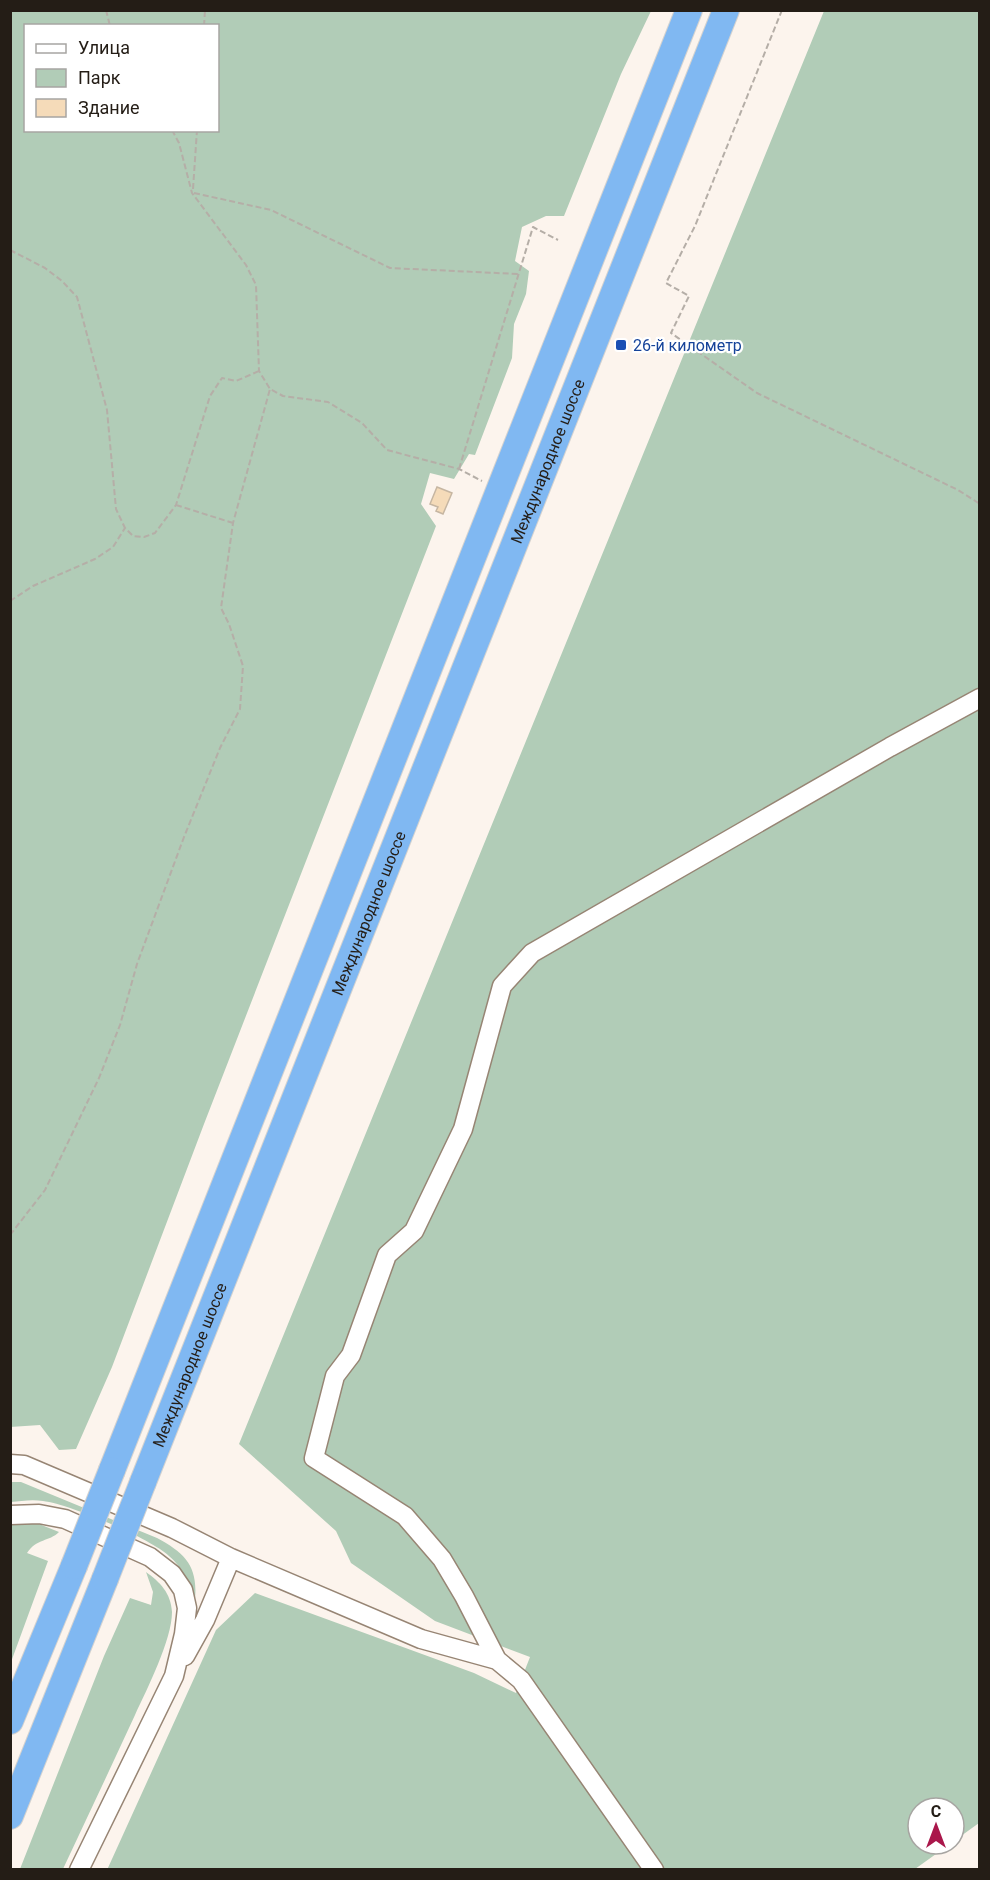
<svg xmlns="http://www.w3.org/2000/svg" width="990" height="1880" viewBox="0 0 990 1880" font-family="Roboto,sans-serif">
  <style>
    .green { fill: #b1ccb7; fill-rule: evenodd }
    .building { fill: #f5dbb9; stroke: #c6b6a2; stroke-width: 1.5 }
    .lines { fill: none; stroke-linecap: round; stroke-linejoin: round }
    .minor-casing { stroke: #978574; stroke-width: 21 }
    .highway-casing { stroke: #d3d2d0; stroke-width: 28 }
    .path { stroke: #b5aea7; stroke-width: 2; stroke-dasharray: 6 3; stroke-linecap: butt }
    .minor { stroke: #fff; stroke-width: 18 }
    .highway { stroke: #80b8f2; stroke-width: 26 }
    .highway-bridge-casing { stroke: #d3d2d0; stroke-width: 28; stroke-linecap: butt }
    .highway-bridge { stroke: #80b8f2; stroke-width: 26 }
    .transit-dot { fill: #1a4fb4; stroke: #fff; stroke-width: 2 }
    .labels { text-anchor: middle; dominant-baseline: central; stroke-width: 4.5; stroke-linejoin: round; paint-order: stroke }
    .transit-label { font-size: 16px; fill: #164399; stroke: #fff; text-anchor: start }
    .street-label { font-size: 16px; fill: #241d16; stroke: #fff }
  </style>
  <rect width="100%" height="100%" fill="#fcf4ed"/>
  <!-- green -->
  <path class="green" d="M11 10 651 11 621 74 564 216H546L522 227 515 261 529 271 526 294 514 324 512 358 475 455 469 454 454 479 430 473 421 504 436 526 204 1124 112 1367 76 1449 59 1450 40 1425 10 1427ZM26 26H218V130H26Z
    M824 11H979V1823L954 1841V1808H918V1844H950L915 1869 107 1870 216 1630 255 1593 474 1673 516 1693 530 1657 435 1621 351 1563 336 1531 239 1444Z
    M10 1482H21L157 1538C185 1553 198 1566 195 1599 189 1583 182 1567 169 1556 150 1538 69 1504 43 1501 32 1499 21 1501 11 1502Z
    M22 1521 39 1524 59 1532C49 1542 37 1538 27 1553L48 1561 11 1662V1523Z
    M146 1572C160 1582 171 1593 172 1612 172 1640 147 1689 135 1715 111 1767 87 1818 63 1869H20L104 1656 130 1598 151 1605 153 1592Z"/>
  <!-- building -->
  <path class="building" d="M437 487 452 493 443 514 436 511 438 507 430 504Z"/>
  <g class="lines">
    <defs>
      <path id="minor" d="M10 1464 24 1465 172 1528 231 1558 205 1620 185 1656
        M10 1515 39 1514 65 1519 150 1557 172 1574 183 1590 187 1608 184 1634 174 1676 79 1870
        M231 1558 421 1639 497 1660
        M654 1870 521 1680 497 1660 464 1596 442 1559 405 1516 314 1458 335 1376 351 1355 387 1255 414 1231 463 1129 502 986 532 953 890 747 980 698"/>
      <g id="highway">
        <path d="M112 1470 689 10"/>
        <path id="s1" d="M143 1482 726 10"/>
        <path d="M10 1721 74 1566"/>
        <path d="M10 1816 105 1579"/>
      </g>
    </defs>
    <!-- minor casing -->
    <use href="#minor" class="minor-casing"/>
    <!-- highway casing -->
    <use href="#highway" class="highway-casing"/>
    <!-- path -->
    <path class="path" d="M106 10 110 26
      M782 10 695 226 666 283 689 296 671 333 757 393 958 490 980 504
      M204 26 205 10
      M172 130 179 143 192 193 246 265 256 285 259 371 270 389 283 396 328 402 362 423 387 450 459 469 482 481
      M193 189 197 130
      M194 193 271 210 390 268 518 274
      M10 250 45 268 62 281 77 297 107 410 116 509 125 528 133 536 144 537 155 533 176 505 210 396 222 378 236 381 259 371
      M459 469 533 227 558 240
      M176 505 233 523
      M10 601 33 586 95 559 113 547 125 528
      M10 1235 45 1190 99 1078 120 1025 137 964 184 837 220 748 240 709 243 666 229 624 221 608 233 523 270 389"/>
    <!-- minor -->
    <use href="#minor" class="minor"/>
    <!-- highway -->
    <use href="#highway" class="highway"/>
    <defs>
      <path id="highway-bridge" d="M74 1566 112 1470
        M105 1579 143 1482"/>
    </defs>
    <!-- highway-bridge casing -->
    <use href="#highway-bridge" class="highway-bridge-casing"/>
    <!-- highway-bridge -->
    <use href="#highway-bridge" class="highway-bridge"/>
  </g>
  <!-- markers -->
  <rect class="transit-dot" x="615" y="339" width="12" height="12" rx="3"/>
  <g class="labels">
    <!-- transit labels -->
    <g class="transit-label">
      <text x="633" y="345">26-й километр</text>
    </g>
    <!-- street labels -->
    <g class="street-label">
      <text stroke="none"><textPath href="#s1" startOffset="1098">Международное шоссе</textPath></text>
      <text stroke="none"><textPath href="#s1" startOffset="612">Международное шоссе</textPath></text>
      <text stroke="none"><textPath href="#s1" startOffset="126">Международное шоссе</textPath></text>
    </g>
  </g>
  <!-- border -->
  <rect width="990" height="1880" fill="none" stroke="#241d16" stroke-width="24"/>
  <!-- legend -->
  <rect x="24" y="24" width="195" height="108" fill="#ffffff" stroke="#a7a5a2" stroke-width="1.5"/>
  <rect x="36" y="44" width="30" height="9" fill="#ffffff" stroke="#a7a5a2" stroke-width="1.5"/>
  <text x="78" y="54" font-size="18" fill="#241d16">Улица</text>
  <rect x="36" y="69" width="30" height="18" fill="#b1ccb7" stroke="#a7a5a2" stroke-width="1.5"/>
  <text x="78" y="84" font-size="18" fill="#241d16">Парк</text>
  <rect x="36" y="99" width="30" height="18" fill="#f5dbb9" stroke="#a7a5a2" stroke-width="1.5"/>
  <text x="78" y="114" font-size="18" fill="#241d16">Здание</text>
  <!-- north arrow -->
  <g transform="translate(936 1826)"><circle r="28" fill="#ffffff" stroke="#a7a5a2" stroke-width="1.5"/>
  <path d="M0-4.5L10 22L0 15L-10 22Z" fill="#aa174b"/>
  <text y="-9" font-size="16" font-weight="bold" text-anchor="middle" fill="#241d16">С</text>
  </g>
</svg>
